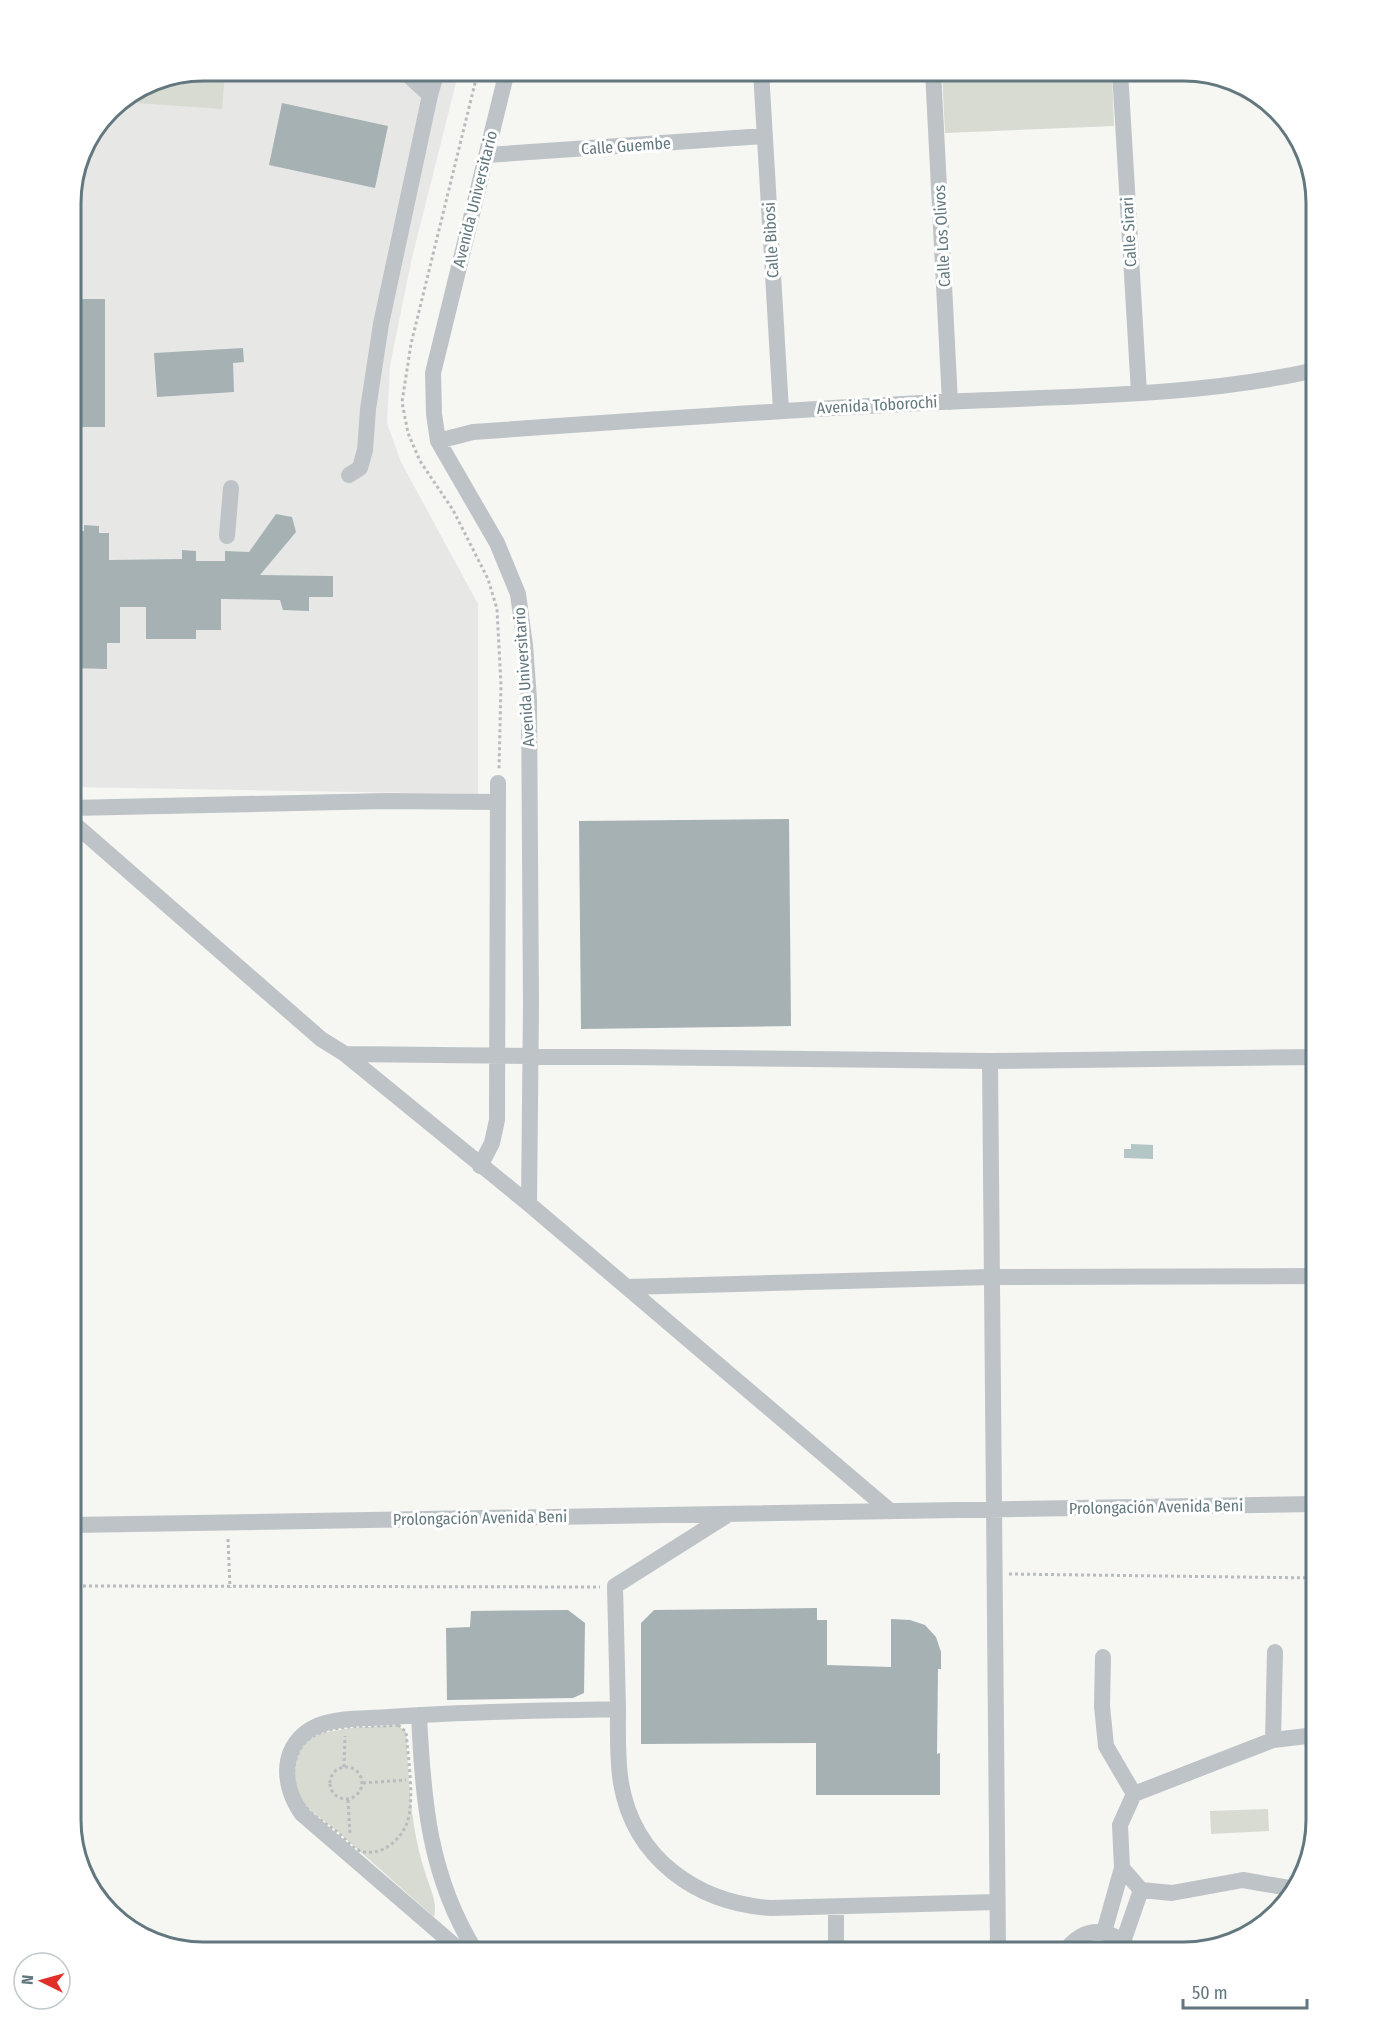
<svg xmlns="http://www.w3.org/2000/svg" width="1387" height="2023" viewBox="0 0 1387 2023" font-family="'Fira Sans Condensed',sans-serif">
  <style>
    .built { fill: #e7e7e6 }
    .green { fill: #d7dbd2 }
    .water { fill: #b4c5c6 }
    .building { fill: #a6b1b4 }
    .lines { fill: none; stroke-linecap: round; stroke-linejoin: round }
    .path { stroke: #b8bcbe; stroke-width: 3; stroke-dasharray: 3 3; stroke-linecap: butt }
    .minor { stroke: #bdc3c6; stroke-width: 16 }
    .labels { text-anchor: middle; dominant-baseline: central; stroke-width: 6; stroke-linejoin: round; paint-order: stroke }
    .street-label { font-size: 16px; fill: #62777e; stroke: #fff }
    .rim { fill: none; stroke: #62777e; stroke-width: 3 }
  </style>
  <rect width="100%" height="100%" fill="#f6f6f3"/>
  <!-- built -->
  <path class="built" d="M204 71H459L411 262 390 366 387 423 401 462 478 604V794L71 787V195L81 152 110 109 153 80Z"/>
  <!-- green -->
  <path class="green" d="M204 71H225L222 109 121 102 153 80Z
    M942 71H1112L1114 126 945 133Z
    M398 1725 406 1732C409 1779 410 1827 425 1872 429 1886 438 1902 434 1917L338 1832 304 1805 297 1793 294 1767 297 1753 308 1740 321 1733 351 1728Z
    M1268 1809 1269 1831 1211 1834 1210 1811Z"/>
  <!-- water -->
  <path class="water" d="M1131 1144 1153 1145V1159L1124 1158V1149H1131Z"/>
  <!-- building -->
  <path class="building" d="M282 103 388 126 375 188 269 165Z
    M71 299H105V427H71Z
    M243 348 244 362 233 363 234 392 157 397 154 353Z
    M276 514 292 517 296 532 260 575 333 576V597H309V611L283 610 280 600 221 599V630H196V639H146V607H120V643H107V669L72 668V531H84V525L99 526V533H109V560L182 559V550L196 551V561H225V551L249 552Z
    M789 819 791 1026 581 1029 579 821Z
    M817 1608V1620H827V1665L891 1667V1619L910 1620 925 1625 936 1637 941 1652V1669H938L937 1754 940 1753V1795H816V1743L641 1744V1623L654 1610Z
    M568 1610 585 1623 584 1693 573 1698 447 1700 446 1628 470 1627 471 1611Z"/>
  <g class="lines">
    <!-- path -->
    <path class="path" d="M478 71 411 344 402 402 408 433 420 461 453 510 488 579 497 609 501 685 499 769
      M228 1539 230 1588
      M1009 1574 1316 1578
      M71 1586 600 1587
      M398 1725 406 1732C408 1756 415 1801 407 1823 400 1842 377 1860 356 1849 349 1845 343 1836 336 1831 325 1823 312 1815 304 1805 289 1787 290 1754 309 1739 332 1722 371 1728 398 1725Z
      M330 1783a16 16 0 1 1 32 0a16 16 0 1 1-32 0Z
      M344 1767 345 1736
      M363 1783 406 1780
      M348 1800 350 1834"/>
    <!-- minor -->
    <path class="minor" d="M507 71 433 373 434 414 438 441 497 543 518 594 525 645 529 699 531 1004 529 1204
      M761 71 781 410
      M933 71 950 402
      M1120 71 1139 393
      M430 95 437 71
      M487 155 765 136
      M1314 195 1316 232
      M438 441 473 432C629 421 785 410 941 402 1064 396 1196 397 1316 370
      M349 475 360 468 365 450 368 409 381 324 430 95 408 75 397 71
      M227 536 231 488
      M71 808 385 801 498 802
      M71 821 321 1039 345 1054 529 1204 889 1510
      M345 1054 990 1061 1316 1057
      M990 1061 998 1952
      M480 1166 492 1143 497 1120 498 783
      M628 1287 991 1277 1316 1276
      M71 1525 1316 1504
      M1103 1657 1102 1706 1106 1746 1134 1794
      M618 1709 615 1586 729 1514
      M419 1715C423 1801 429 1877 476 1952
      M1273 1740 1275 1652
      M1122 1868 1141 1890 1172 1893 1243 1880 1295 1889
      M1104 1932 1122 1868 1120 1825 1134 1794 1273 1740 1316 1735
      M1123 1942 1141 1890
      M462 1952 302 1814C281 1785 279 1743 317 1726 339 1717 366 1719 389 1717 465 1711 542 1711 618 1709 618 1733 617 1759 621 1783 634 1859 697 1903 771 1908L997 1902
      M836 1952V1907
      M1065 1952C1082 1925 1114 1926 1131 1952"/>
  </g>
  <g class="labels">
    <!-- street labels -->
    <g class="street-label">
      <text transform="translate(626 146) rotate(-4)">Calle Guembe</text>
      <text transform="translate(475 199) rotate(-76)">Avenida Universitario</text>
      <text transform="translate(1129 232) rotate(-93)">Calle Sirari</text>
      <text transform="translate(942 236) rotate(-93)">Calle Los Olivos</text>
      <text transform="translate(771 240) rotate(-93)">Calle Bibosi</text>
      <text transform="translate(877 405) rotate(-3)">Avenida Toborochi</text>
      <text transform="translate(524 677) rotate(-94)">Avenida Universitario</text>
      <text transform="translate(1156 1507) rotate(-1)">Prolongación Avenida Beni</text>
      <text transform="translate(480 1518) rotate(-1)">Prolongación Avenida Beni</text>
    </g>
  </g>
  <!-- crop -->
  <path d="M0 0H1387V2023H0ZM203 81H1184A122 122 0 0 1 1306 203V1820A122 122 0 0 1 1184 1942H203A122 122 0 0 1 81 1820V203A122 122 0 0 1 203 81Z" fill="#fff" fill-rule="evenodd"/>
  <path class="rim" d="M203 81H1184A122 122 0 0 1 1306 203V1820A122 122 0 0 1 1184 1942H203A122 122 0 0 1 81 1820V203A122 122 0 0 1 203 81Z"/>
  <!-- north arrow -->
  <g transform="translate(42 1981) rotate(275)"><circle r="28" fill="#ffffff" stroke="#c0c9cb" stroke-width="1.5"/>
  <path d="M0-4.5L10 22L0 15L-10 22Z" fill="#e12f29"/>
  <text y="-9" font-size="16" font-weight="bold" text-anchor="middle" fill="#62777e">N</text>
  </g>
  <!-- scale -->
  <path d="M1183 1999v9h124v-9" fill="none" stroke="#62777e" stroke-width="3"/>
  <text x="1192" y="1999" font-size="18" fill="#62777e" stroke="#ffffff" stroke-width="4.5" paint-order="stroke">50 m</text>
</svg>
